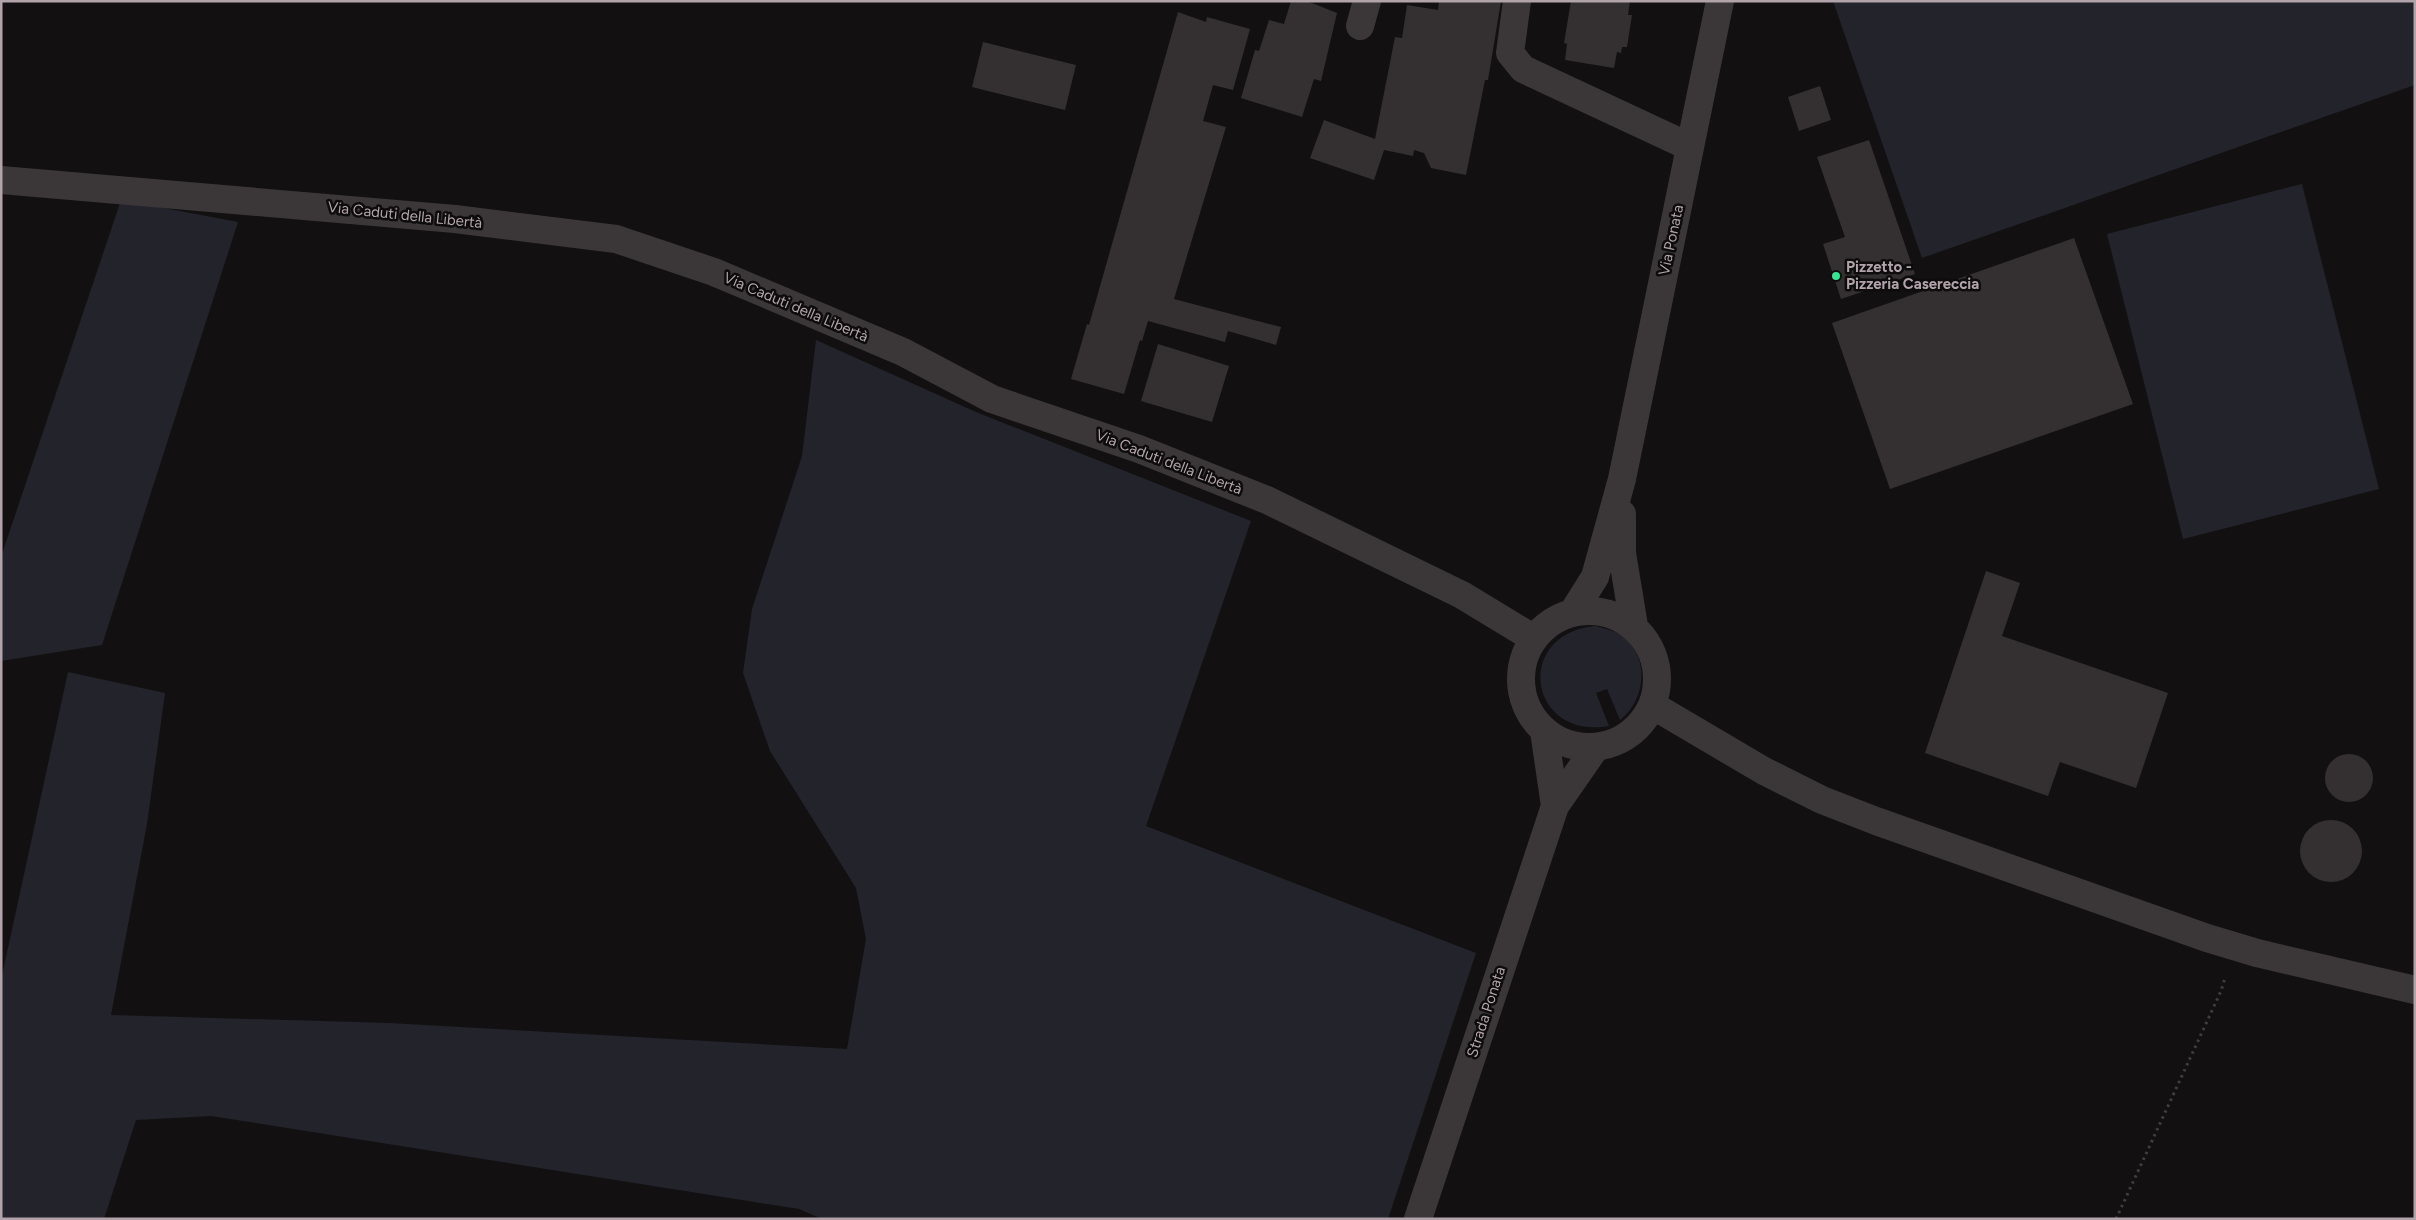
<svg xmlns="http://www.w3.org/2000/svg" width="2416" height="1220" viewBox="0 0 2416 1220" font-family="Figtree,sans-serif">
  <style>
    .green { fill: #23232b }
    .building { fill: #343031 }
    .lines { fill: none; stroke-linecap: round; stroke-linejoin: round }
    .path { stroke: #423c3e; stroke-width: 3; stroke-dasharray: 2.5 4; stroke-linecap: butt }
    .minor { stroke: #3b3738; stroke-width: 28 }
    .poi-dot { fill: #36e491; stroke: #0d0b0c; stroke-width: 2 }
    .labels { text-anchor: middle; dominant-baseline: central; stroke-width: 5; stroke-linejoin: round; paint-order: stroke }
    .street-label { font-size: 15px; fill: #b1a3a9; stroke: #0d0b0c }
    .poi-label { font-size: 15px; font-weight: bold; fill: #b1a3a9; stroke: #0d0b0c; text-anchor: start }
  </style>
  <rect width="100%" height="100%" fill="#121011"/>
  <!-- green -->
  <path class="green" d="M1833 1H2415V85L1922 258Z
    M2302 184 2379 489 2183 539 2107 234Z
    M121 200 238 222 102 645 1 661V557Z
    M816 340 976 412 1251 521 1146 826 1476 953 1388 1219H822L799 1209 211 1116 136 1120 104 1219H1V980L68 672 165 693 147 824 111 1015 389 1023 847 1049 866 939 856 888 770 751 743 673 752 609 802 456Z
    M1595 626C1607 629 1618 631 1627 640 1650 663 1644 701 1620 720L1607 689 1596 693 1609 726C1528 740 1513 634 1595 626Z"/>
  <!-- building -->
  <path class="building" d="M1291 1H1307L1337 13 1321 81 1314 79 1302 117 1241 98 1255 50 1259 51 1269 20 1284 24Z
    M1439 1H1501L1488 80H1485L1466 175 1431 168 1424 153 1414 150 1413 156 1384 150 1374 180 1310 158 1324 120 1375 139 1395 37 1402 38 1407 5 1438 10Z
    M1571 1H1630L1628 15H1632L1627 47H1622L1621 53 1617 52 1614 68 1565 60 1567 44 1564 43Z
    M1178 12 1206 22 1207 17 1250 29 1233 90 1213 85 1203 121 1226 127 1174 299 1281 327 1276 345 1228 331 1225 342 1148 321 1142 341 1140 340 1124 394 1071 379 1087 324 1089 325Z
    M983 42 1076 65 1065 110 972 87Z
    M1820 86 1831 120 1799 131 1788 97Z
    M1869 140 1915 274 1841 299 1823 244 1845 237 1817 157Z
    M2074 238 2133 404 1890 489 1832 323Z
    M1158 344 1229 366 1212 422 1141 401Z
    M1986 571 2020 583 2002 636 2168 693 2136 788 2060 762 2048 796 1925 753Z
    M2325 778a24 24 0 1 1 48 0a24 24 0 1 1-48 0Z
    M2300 851a31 31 0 1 1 62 0a31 31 0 1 1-62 0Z"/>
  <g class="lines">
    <!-- path -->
    <path class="path" d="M2116 1219 2221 991 2225 978"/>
    <!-- minor -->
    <path class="minor" d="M1517 1 1510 53 1523 69 1690 147
      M1360 26 1367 1
      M1 180 455 219 616 239 714 272 903 352 992 399 1139 449 1267 500 1462 595 1533 638
      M1622 514V553L1634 626
      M1521 679a68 68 0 1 1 136 0a68 68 0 1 1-136 0Z
      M1573 612 1595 577 1622 479 1720 1
      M1652 705 1764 771 1822 800 1876 821 2207 938 2257 953 2415 990
      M1544 731 1555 806
      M1418 1219 1555 806 1596 747"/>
  </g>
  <!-- markers -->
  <circle class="poi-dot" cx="1836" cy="276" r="5"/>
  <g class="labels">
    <!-- street labels -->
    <g class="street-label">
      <text transform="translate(405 215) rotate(6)">Via Caduti della Libertà</text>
      <text transform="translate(1671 240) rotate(-78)">Via Ponata</text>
      <text transform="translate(796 307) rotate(23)">Via Caduti della Libertà</text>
      <text transform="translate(1169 462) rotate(21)">Via Caduti della Libertà</text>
      <text transform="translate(1486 1012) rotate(-72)">Strada Ponata</text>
    </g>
    <!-- poi labels -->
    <g class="poi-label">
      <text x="1846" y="267">Pizzetto -<tspan x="1846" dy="17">Pizzeria Casereccia</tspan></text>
    </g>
  </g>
  <!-- border -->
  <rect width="2416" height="1220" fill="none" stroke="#b1a3a9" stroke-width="5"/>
</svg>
